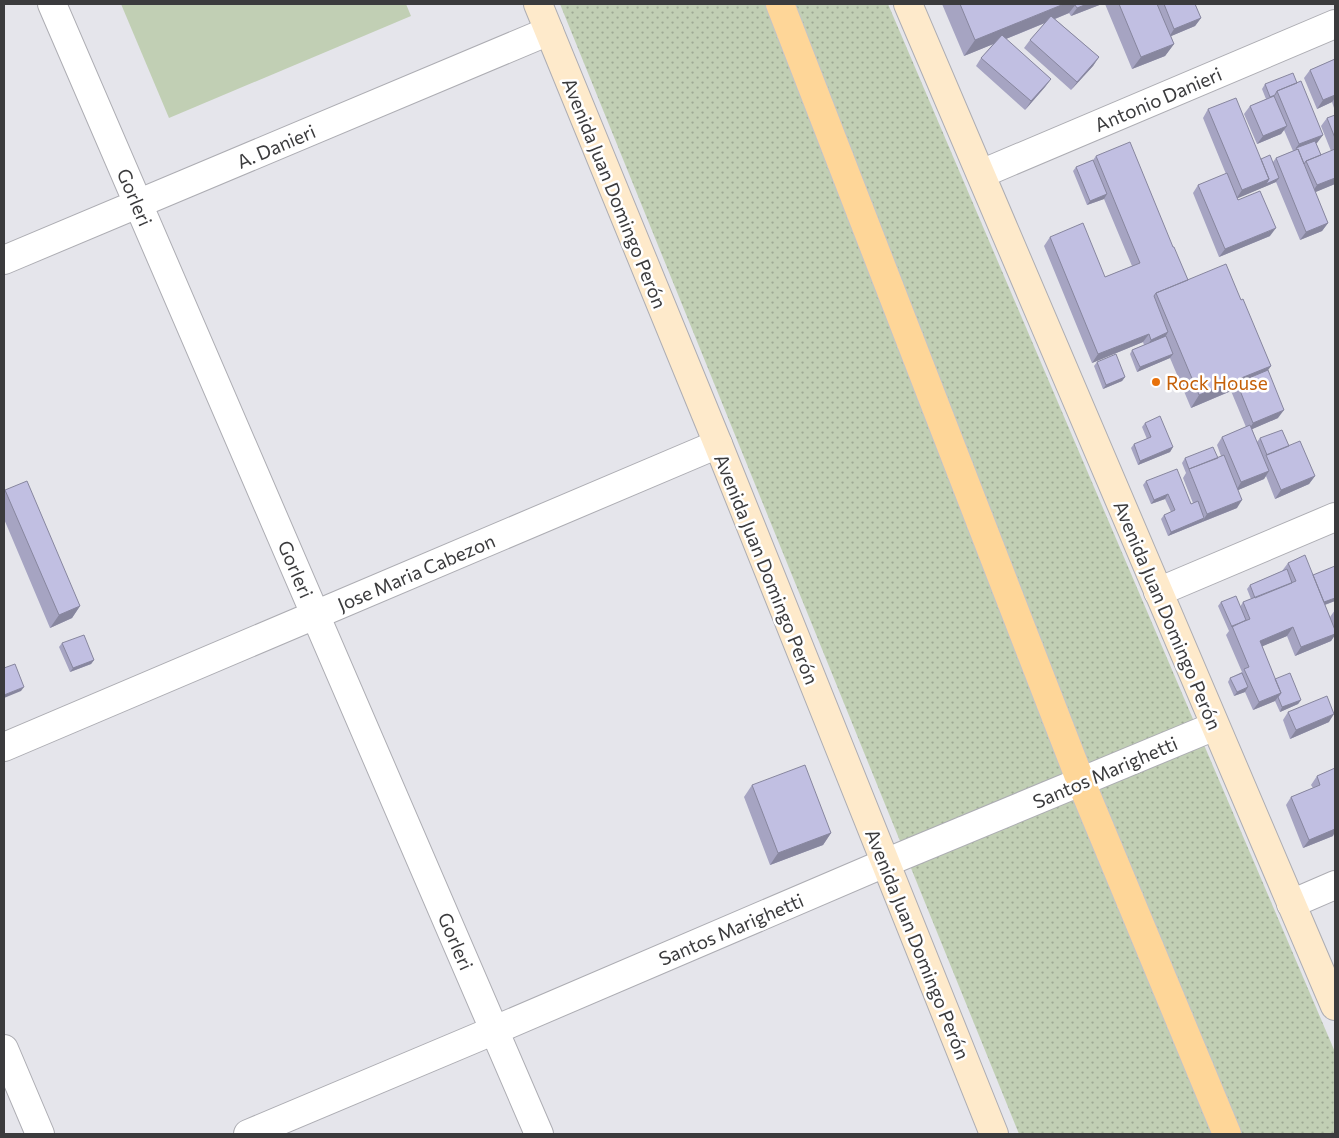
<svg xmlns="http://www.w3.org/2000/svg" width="1339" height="1138" viewBox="0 0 1339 1138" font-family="Commissioner,sans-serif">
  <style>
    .grass { fill: url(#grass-dots) }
    .pitch { fill: #c1cfb4 }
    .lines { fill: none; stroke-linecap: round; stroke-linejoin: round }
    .street-casing { stroke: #adadb3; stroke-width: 30 }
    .secondary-casing { stroke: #adadb3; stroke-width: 30 }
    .primary-casing { stroke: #c4c4c5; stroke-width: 30 }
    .street { stroke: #fff; stroke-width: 28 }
    .secondary { stroke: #feeacb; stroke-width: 28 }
    .primary { stroke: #fed698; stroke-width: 28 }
    .wall { fill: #a6a4c2 }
    .shaded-wall { fill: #87869e }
    .building { fill: #c1bfe2; stroke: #87869e }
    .food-dot { fill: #e8710a; stroke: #fff; stroke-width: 2 }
    .labels { text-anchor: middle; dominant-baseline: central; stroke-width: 5; stroke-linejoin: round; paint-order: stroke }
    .street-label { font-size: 19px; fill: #3b3b3d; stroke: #fff }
    .food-label { font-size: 19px; fill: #c56008; stroke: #fff; text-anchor: start }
  </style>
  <defs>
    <pattern id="grass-dots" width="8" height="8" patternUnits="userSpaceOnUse" patternTransform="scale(1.25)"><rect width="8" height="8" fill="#c1cfb4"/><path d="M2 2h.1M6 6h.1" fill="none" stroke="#9ea994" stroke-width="1.8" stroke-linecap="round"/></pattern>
  </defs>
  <rect width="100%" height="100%" fill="#e5e5eb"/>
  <!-- grass -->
  <path class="grass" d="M560 4H888L1335 1052V1134H1019Z"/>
  <!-- pitch -->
  <path class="pitch" d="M121 4H406L411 16 169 118Z"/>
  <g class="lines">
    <defs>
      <path id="street" d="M52 4 539 1134
        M981 174 1335 24
        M4 260 549 31
        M1158 592 1335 517
        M4 747 718 444
        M1291 904 1335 885
        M4 1049 40 1134
        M248 1134 495 1030 885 863 1215 726"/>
      <path id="secondary" d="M538 4 718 444 994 1134
        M908 4 1335 1006"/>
      <path id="primary" d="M780 4 1081 782 1227 1134"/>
    </defs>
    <!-- street casing -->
    <use href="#street" class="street-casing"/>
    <!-- secondary casing -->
    <use href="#secondary" class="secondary-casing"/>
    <!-- primary casing -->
    <use href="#primary" class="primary-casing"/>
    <!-- street -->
    <use href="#street" class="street"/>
    <!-- secondary -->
    <use href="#secondary" class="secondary"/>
    <!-- primary -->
    <use href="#primary" class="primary"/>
  </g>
  <!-- wall -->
  <path class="wall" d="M942 4H1102L1071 16 1069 13 1055 19 1099 57 1093 66 1071 90 1024 48 1030 40 1045 23 1006 39 1051 79 1045 87 1025 110 976 66 981 58 993 44 964 56Z
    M1105 4H1195L1201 18 1195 26 1171 36 1174 44 1165 56 1132 69Z
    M1335 59V111L1332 102 1317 109 1304 78 1310 70Z
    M1297 83 1323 135 1316 143 1321 155 1331 151 1321 126 1327 118 1335 115V184L1315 192 1328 223 1322 231 1300 240 1276 182 1237 198 1270 236 1219 257 1193 193 1198 185 1226 174 1203 118 1208 109 1261 159 1273 162 1276 158 1293 151 1284 130 1281 134 1257 144 1244 114 1250 106 1266 99 1262 89 1265 84Z
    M1096 156 1173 247 1188 280 1241 300 1271 366 1268 370 1278 418 1252 429 1257 442 1260 438 1289 446 1315 476 1309 484 1275 499 1266 476 1264 479 1238 490 1237 508 1168 536 1161 519 1164 515 1171 512 1165 499 1151 504 1143 485 1146 481 1191 504 1193 503 1183 478 1186 473 1182 463 1185 458H1218L1221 456 1217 445 1222 437 1246 427 1231 391 1191 408 1170 358 1137 372 1130 354 1132 350 1144 345 1143 342 1092 363 1044 246 1050 237 1105 277 1132 266 1104 199 1087 205 1073 171 1076 167 1093 160Z
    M1097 362 1125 377 1122 381 1103 389 1094 366Z
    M1145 423 1173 447 1170 452 1138 465 1131 448 1134 444 1147 439 1142 427Z
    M5 490 80 606 72 618 50 628 4 519V492Z
    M1288 563 1313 575 1335 567V601L1325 605 1330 617 1335 610V635L1331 641 1295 656 1287 636 1262 646 1275 679 1301 700 1298 704 1280 712 1275 701 1253 710 1245 692 1234 696 1228 682 1230 678 1242 672 1226 635 1229 631 1218 606 1221 602 1240 607 1243 602 1251 599 1247 589 1250 585 1282 571Z
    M62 643 94 660 91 664 70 672 59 647Z
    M1288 712 1329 722 1290 739 1283 720Z
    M1335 768 1333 836 1303 848 1286 805 1291 797 1313 788 1311 785 1317 776Z
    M752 785 831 833 823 845 770 865 744 797Z"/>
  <!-- shaded-wall -->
  <path class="shaded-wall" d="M1064 4H1076L1069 13 964 56 975 40Z
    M1087 4H1102L1071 16 1077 8Z
    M1201 18 1195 26 1169 37 1174 29Z
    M1174 44 1165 56 1132 69 1141 57Z
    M1099 57 1093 66 1071 90 1077 82Z
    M1051 79 1045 87 1025 110 1031 101Z
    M1335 95V99V98L1332 102 1317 109 1323 100Z
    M1287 126 1281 134 1257 144 1263 136Z
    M1323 135 1317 143 1298 151 1296 148 1299 144Z
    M1279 178 1276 182 1236 199 1242 190 1269 179Z
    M1335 178V184L1311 194 1317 185Z
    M1107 194 1104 199 1087 205 1090 201Z
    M1328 223 1322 231 1300 240 1306 232Z
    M1276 228 1270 236 1219 257 1225 249Z
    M1168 332 1163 341 1145 348 1151 340Z
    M1149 334 1143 342 1092 363 1098 354Z
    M1173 354 1170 358 1137 372 1140 367Z
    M1271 366 1262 378 1237 383 1231 391 1191 408 1199 395Z
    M1125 377 1122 381 1103 389 1106 385Z
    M1284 410 1278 418 1248 431 1253 423Z
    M1173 447 1170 452 1138 465 1140 461Z
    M1269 471 1264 479 1236 491 1241 482Z
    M1315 476 1309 484 1275 499 1281 490Z
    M1168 494 1165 499 1151 504 1154 500Z
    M1242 500 1237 508 1202 522 1207 514Z
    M1204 518 1202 522 1168 536 1171 532Z
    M1335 598V601L1321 606 1324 602Z
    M80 606 72 618 50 628 59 615Z
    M1293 627 1287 636 1254 650 1260 641Z
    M1335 634V635L1331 641 1295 656 1301 647Z
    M94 660 91 664 70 672 73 668Z
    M24 687 21 691 4 698V695Z
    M1248 687 1245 692 1234 696 1237 692Z
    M1281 693 1275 701 1253 710 1259 702Z
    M1301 700 1298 704 1280 712 1282 707Z
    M1334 714 1329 722 1290 739 1296 730Z
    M1335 828V832L1333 836 1303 848 1309 840Z
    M831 833 823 845 770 865 778 853Z"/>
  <!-- building -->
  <path class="building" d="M960 4H1064L975 40Z
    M1076 4H1087L1077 8 1075 5Z
    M1119 4H1157L1174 44 1141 57Z
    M1164 4H1195L1201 18 1174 29Z
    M1051 16 1099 57 1077 82 1030 40Z
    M1002 35 1051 79 1031 101 981 58Z
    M1335 59V95L1323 100 1310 70Z
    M1293 73 1297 83 1277 91 1275 95 1270 97 1265 84Z
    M1301 81 1323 135 1299 144 1277 91Z
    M1274 96 1287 126 1263 136 1250 106Z
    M1236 98 1269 179 1242 190 1208 109Z
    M1335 115V138L1327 118Z
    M1315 141 1321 155 1306 161 1304 164 1298 149 1297 150 1296 148Z
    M1130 142 1173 247H1174L1188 280 1156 293 1154 296 1168 332 1151 340 1149 334 1098 354 1050 237 1083 223 1105 277 1140 263 1096 156Z
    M1298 149 1328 223 1306 232 1276 158Z
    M1335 149V178L1317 185 1306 161Z
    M1270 155 1279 178 1266 184 1269 179 1261 159Z
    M1093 160 1107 194 1090 201 1076 167Z
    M1227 173 1238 200 1260 191 1276 228 1225 249 1198 185Z
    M1226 264 1241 300 1243 299 1271 366 1199 395 1156 293Z
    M1166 336 1173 354 1140 367 1132 350Z
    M1116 354 1125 377 1106 385 1097 362Z
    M1268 370 1284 410 1253 423 1237 383Z
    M1160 416 1173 447 1140 461 1134 444 1151 437 1145 423Z
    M1250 425 1269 471 1241 482 1222 437Z
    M1282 430 1289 446 1267 455 1260 438Z
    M1300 441 1315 476 1281 490 1266 455Z
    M1213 447 1218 458 1189 469 1185 458Z
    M1224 455 1242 500 1207 514 1189 469Z
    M1177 469 1191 504 1198 501 1204 518 1171 532 1164 515 1175 510 1168 494 1154 500 1146 481Z
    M27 481 80 606 59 615 5 490Z
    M1305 555 1335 630V634L1301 647 1293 627 1260 641 1281 693 1259 702 1244 669 1249 667 1232 626 1250 619 1243 602 1296 581 1288 563Z
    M1335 566V598L1324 602 1313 575Z
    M1287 569 1292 583 1255 598 1250 585Z
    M1236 596 1246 620 1232 627 1221 602Z
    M84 635 94 660 73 668 62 643Z
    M15 664 24 687 4 695V668Z
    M1242 673 1248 687 1237 692 1230 678Z
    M1290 673 1301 700 1282 707 1278 697 1281 693 1275 679Z
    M1327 696 1334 714 1296 730 1288 712Z
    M805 765 831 833 778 853 752 785Z
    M1335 768V829L1309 840 1291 797 1320 785 1317 776Z"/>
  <!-- markers -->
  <circle class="food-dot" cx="1156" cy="382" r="5"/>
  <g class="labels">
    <!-- street labels -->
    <g class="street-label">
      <text transform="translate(1158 99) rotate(-23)">Antonio Danieri</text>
      <text transform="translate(276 146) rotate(-23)">A. Danieri</text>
      <text transform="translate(615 193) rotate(68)">Avenida Juan Domingo Perón</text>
      <text transform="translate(135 197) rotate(67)">Gorleri</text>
      <text transform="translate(296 569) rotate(67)">Gorleri</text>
      <text transform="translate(767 569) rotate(68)">Avenida Juan Domingo Perón</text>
      <text transform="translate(416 572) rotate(-23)">Jose Maria Cabezon</text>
      <text transform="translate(1168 615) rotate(67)">Avenida Juan Domingo Perón</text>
      <text transform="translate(1105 772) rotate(-23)">Santos Marighetti</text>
      <text transform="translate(731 929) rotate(-23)">Santos Marighetti</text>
      <text transform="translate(456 941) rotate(67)">Gorleri</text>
      <text transform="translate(918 944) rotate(68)">Avenida Juan Domingo Perón</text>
    </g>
    <!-- food labels -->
    <g class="food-label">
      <text x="1166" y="382">Rock House</text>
    </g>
  </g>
  <!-- border -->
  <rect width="1339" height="1138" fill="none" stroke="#3b3b3d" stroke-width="10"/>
</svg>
